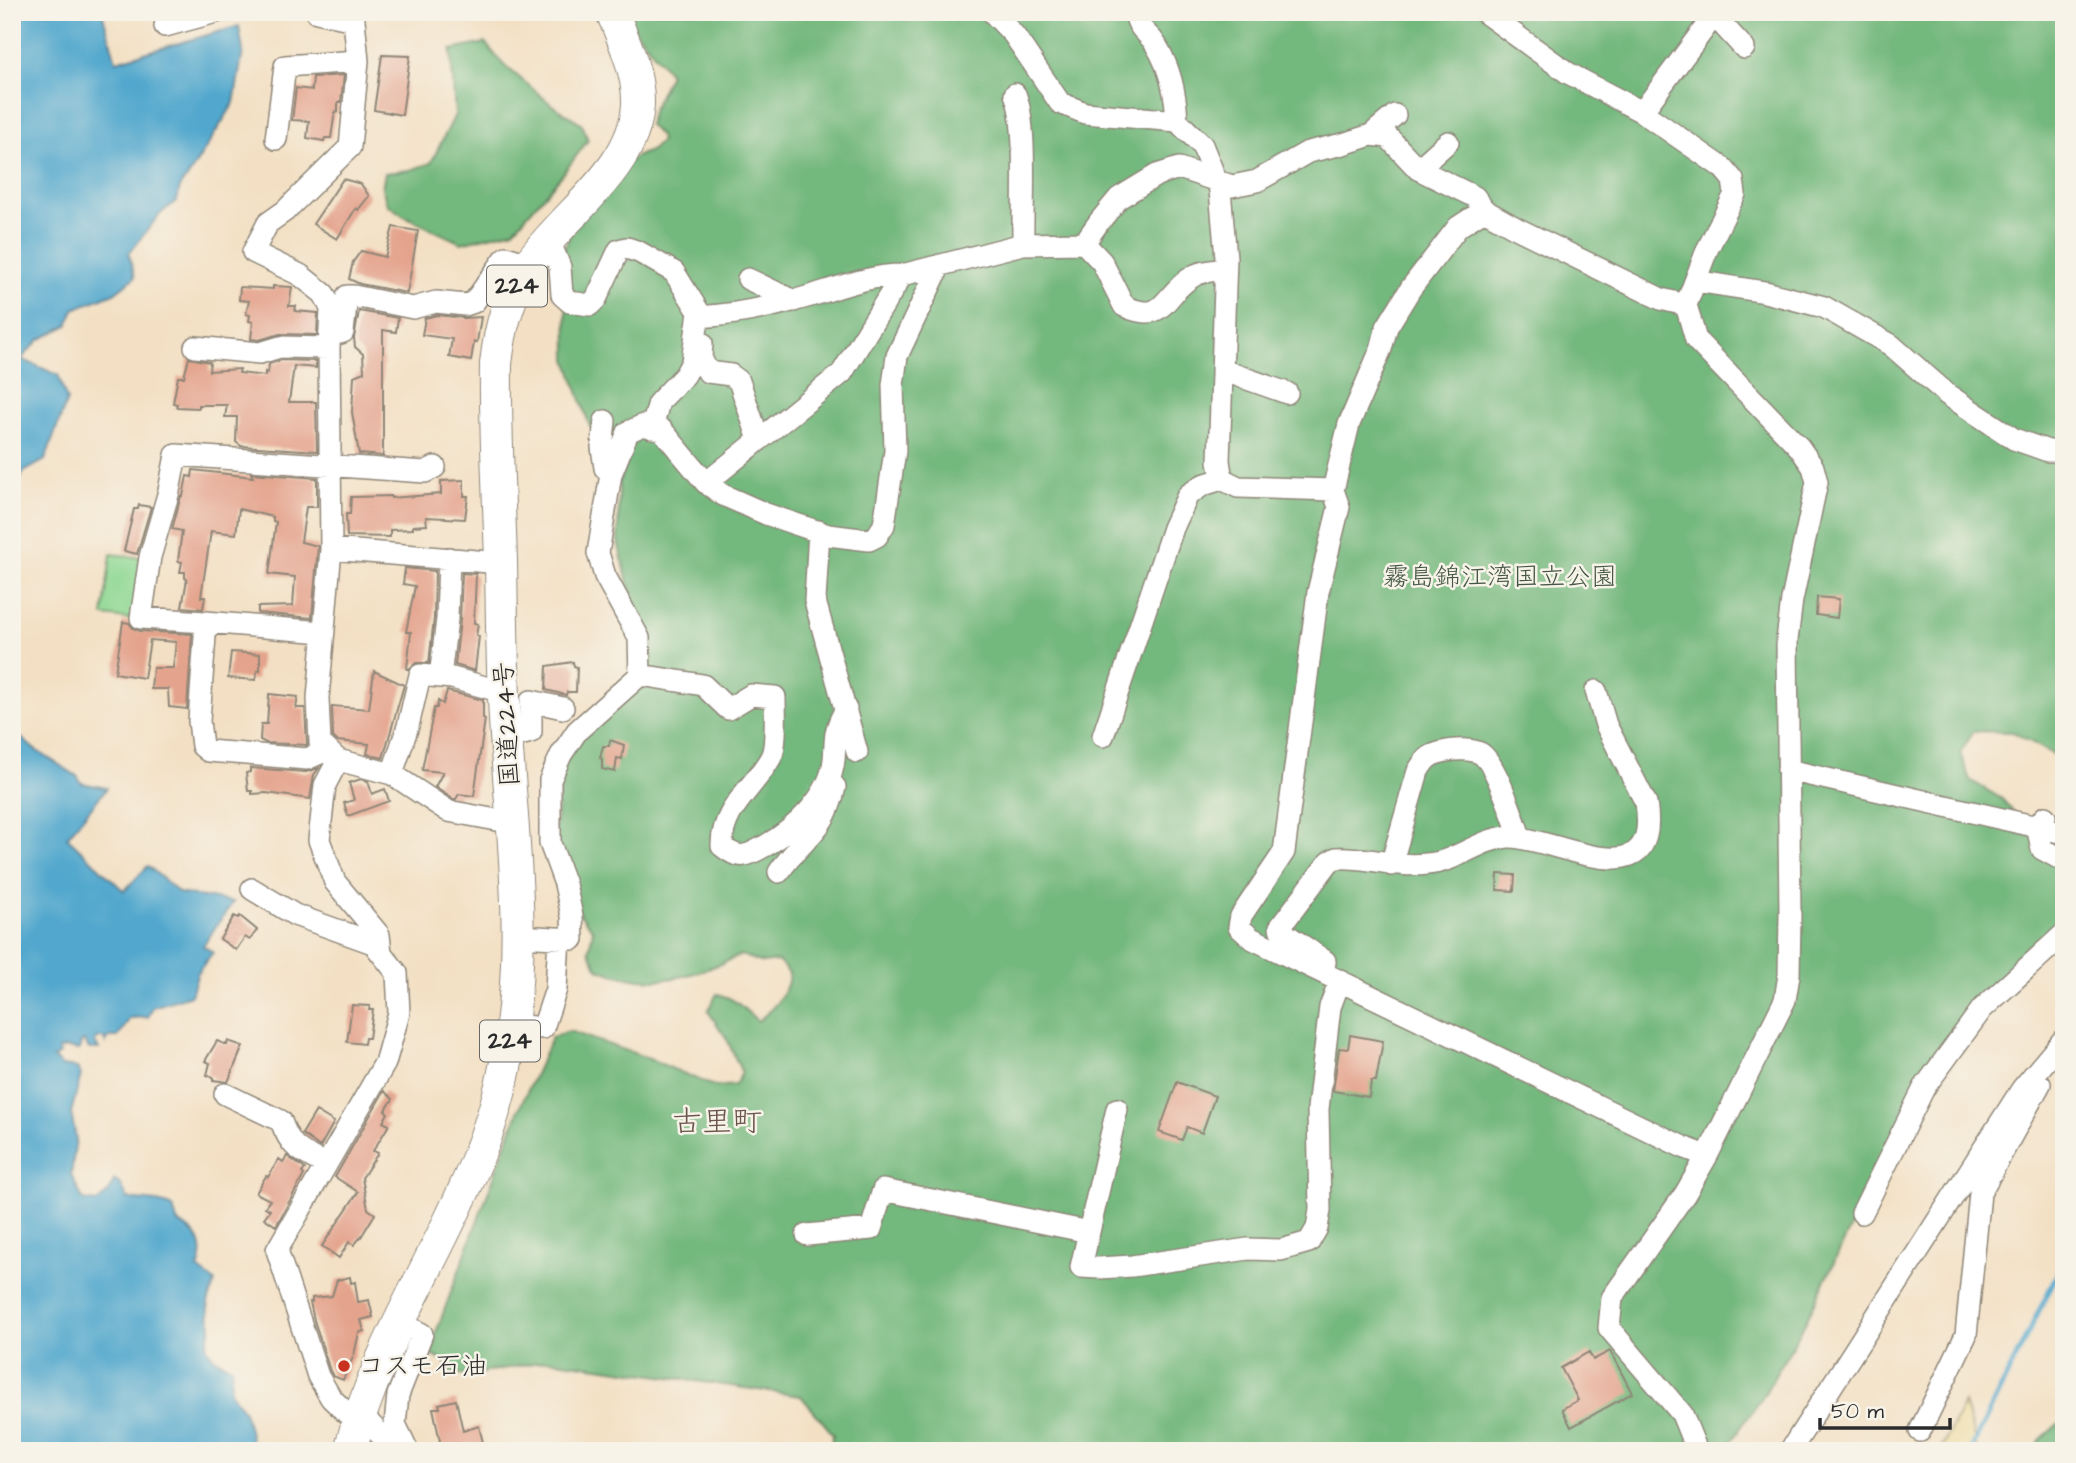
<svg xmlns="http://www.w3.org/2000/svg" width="2076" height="1463" viewBox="0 0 2076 1463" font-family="'Architects Daughter','Klee One',sans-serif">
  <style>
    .green { fill: #8fd893; stroke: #5d825f; stroke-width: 2 }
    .forest { fill: #73b87d; stroke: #4f7254; stroke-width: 2 }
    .sand { fill: #eeda9e; stroke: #8c8264; stroke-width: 2 }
    .water { fill: #51a7cd; stroke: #3e697c; stroke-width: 2 }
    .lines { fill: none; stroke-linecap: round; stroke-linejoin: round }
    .stream { stroke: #51a7cd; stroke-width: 5 }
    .building { fill: #e4a38c }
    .minor-casing { stroke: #8f8678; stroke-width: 24 }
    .highway-casing { stroke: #8f8678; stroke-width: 34 }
    .minor { stroke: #fff; stroke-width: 21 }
    .highway { stroke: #fff; stroke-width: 32 }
    .poi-dot { fill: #c8321e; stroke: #f7f3e8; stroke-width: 2.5 }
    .labels { text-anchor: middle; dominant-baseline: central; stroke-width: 5; stroke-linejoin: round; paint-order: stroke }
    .shield { fill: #f7f3e8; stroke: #686764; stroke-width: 2 }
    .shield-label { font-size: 24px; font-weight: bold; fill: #2b2b2b }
    .park-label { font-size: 26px; fill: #445645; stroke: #f7f3e8 }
    .street-label { font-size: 26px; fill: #2b2b2b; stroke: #f7f3e8 }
    .poi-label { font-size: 26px; fill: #2b2b2b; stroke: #f7f3e8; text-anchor: start }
    .quarter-label { font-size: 30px; fill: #6c554d; stroke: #f7f3e8 }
  </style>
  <rect width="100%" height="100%" fill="#f7f3e8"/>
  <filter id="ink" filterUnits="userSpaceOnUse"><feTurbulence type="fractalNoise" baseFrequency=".0143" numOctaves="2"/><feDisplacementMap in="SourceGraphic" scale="14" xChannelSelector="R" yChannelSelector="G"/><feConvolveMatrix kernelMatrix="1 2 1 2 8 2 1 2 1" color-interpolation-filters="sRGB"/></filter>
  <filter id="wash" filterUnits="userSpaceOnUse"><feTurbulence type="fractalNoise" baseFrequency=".00686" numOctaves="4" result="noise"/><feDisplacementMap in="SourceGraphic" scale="28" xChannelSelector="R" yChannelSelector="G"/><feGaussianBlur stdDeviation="1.57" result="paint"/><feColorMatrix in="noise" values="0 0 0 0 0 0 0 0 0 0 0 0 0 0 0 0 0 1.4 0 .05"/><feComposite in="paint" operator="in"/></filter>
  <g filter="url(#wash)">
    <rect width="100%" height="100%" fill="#f3e0c4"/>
    <!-- green -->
    <path class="green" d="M111 554 144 558 136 620 103 616Z"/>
    <!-- forest -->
    <path class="forest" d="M626 12H2064V802L2055 790 2056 756 2013 732 1974 731 1960 753 1970 780 2002 799 2064 871V927L1995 985 1934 1054 1800 1333 1762 1398 1724 1451H829L833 1434 801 1396 549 1360 466 1376 450 1372 444 1361 428 1354 520 1107 552 1037 569 1031 642 1056 716 1087 735 1085 742 1073 727 1039 708 1011 717 994C738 999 741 1008 758 1021 773 1009 789 993 789 973L778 961 762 963 741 955C690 978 653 990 598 969L589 950 593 930 579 913 554 837 562 769 572 746 637 685 645 632 633 603 618 542 619 482 629 456 590 427 567 359 566 259 564 248 573 229 633 158 652 150 661 141 660 136 649 125 652 111 670 74 634 29Z
      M485 43 503 64 552 105 581 123 588 140 562 175 514 230 461 243 404 216 387 204 382 188 385 173 410 170 431 163 455 115 451 50Z
      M2063 1420 2064 1451H2032L2041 1439Z"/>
    <!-- sand -->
    <path class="sand" d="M1964 1403 1978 1451H1940Z"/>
    <!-- water -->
    <path class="water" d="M12 12H102L116 61 239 26 243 51 234 103 187 178 181 184 176 201 159 215 129 254 135 277 114 293 74 309 68 325 39 340 21 359 58 375 67 400 45 460 24 472 12 494Z
      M12 730 34 749 77 776 81 783 107 788 67 837 124 891 148 866 179 893 233 902 203 946 213 952 198 972 191 995 153 1007 148 1017 130 1018 118 1037H109L106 1043 103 1038H96L95 1043 99 1049H89L84 1041 81 1043 79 1050 67 1048 58 1050 60 1054 53 1058 62 1066 77 1068 81 1075 71 1113 76 1138 71 1175 83 1200 97 1202 109 1192 114 1180 121 1185 127 1198C144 1203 158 1199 173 1207L177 1222C199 1234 207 1245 198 1269L215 1282 208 1303 211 1328 206 1347 214 1358 232 1367 230 1391 245 1413 251 1439 245 1451H12Z"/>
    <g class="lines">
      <!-- stream -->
      <path class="stream" d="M1970 1451 2064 1260"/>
    </g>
    <g id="blocks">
      <!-- building -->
      <path class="building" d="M382 55 410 56 402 115 374 110Z
        M344 75 341 102H338V112L335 111 331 138H325L324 141 307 138 309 121 292 120 296 88 312 90 313 77Z
        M343 179 361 184 369 196 358 210 356 208 337 239 313 224Z
        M393 227 418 231 407 293 360 284 349 279 353 262 361 251 385 257Z
        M273 286 292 287 289 306H296L295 311 318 313 317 335 280 334 259 340 251 339 253 322 249 321 250 315 246 314 249 301 239 300 240 287 273 289Z
        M359 311 398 318 396 332 383 330V456L359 454 352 412 354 376 364 372 363 354 355 347 354 338Z
        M437 315 464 318 481 317 477 342H474L471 361 449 357 452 339 422 335 425 318Z
        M189 358 210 362 209 371 240 369 239 373 265 376V372L268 373 269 364 282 360 316 361V368L294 366 289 402H316L317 451 241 446 236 442 237 417H225L227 405H199V408L176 407 177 404 173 403 178 377H184Z
        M193 470 253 477 251 473 317 478V507H306L301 542 318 546 312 618 258 613V607L293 606 295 577 269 574 276 522 273 521V517L239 509 236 534 211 531 201 597H205L203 609 182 607 187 579 185 578V572H180L182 562 178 561 182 531 172 529 181 496H183L187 476 192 477Z
        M464 480V496H468L465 519 426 517 427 525 413 526V529L390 530V537L347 536 346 514H350L351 497 391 496V498L441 494V481Z
        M139 505 151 507 137 554 124 551 134 509H138Z
        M405 568 435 571 434 618 429 663H416L409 669H407L411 632H406L415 586 403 584Z
        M462 573 476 574 474 623 478 624 476 636H479L475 671 455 665 460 620Z
        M1817 597 1839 599 1837 618 1816 615Z
        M123 622 129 623 133 628 140 631 192 634 187 709 169 707 168 689H151L153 668H173L176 642 150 640 144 678 115 673Z
        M231 652 260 654V670L257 671 256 680 228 678Z
        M573 662 574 666 577 667 576 692H567L566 695 546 690 547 666Z
        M374 671 404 685 383 758 367 754 369 744 337 741 333 737 332 706 369 709Z
        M447 691 483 700V718L485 719 474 796 459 794 456 799H453L435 787 443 772 422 770 434 708H437L438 701 443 704Z
        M269 694 298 697 296 708H305L307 745 266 743 260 740 261 724H267Z
        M610 740 624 745 622 759 617 758 615 772 602 769V759L600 758 603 746H609Z
        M250 768 306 772 319 768 314 775 310 799 266 793 252 794V791H248L246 773 250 772Z
        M361 779 368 781 372 794 385 789 389 801 348 816 344 803 354 800 349 783Z
        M1498 874 1515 875 1514 891 1497 890Z
        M234 916 238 918 240 916 257 930 250 940 245 937 236 950 220 939Z
        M352 1005 370 1006 369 1010H373L369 1038H365L364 1044 347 1042Z
        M1350 1035 1383 1041 1376 1081H1371L1369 1097 1333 1091 1339 1048 1348 1049Z
        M217 1041 227 1045 228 1041 243 1046 228 1082 213 1080V1077L207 1075 210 1063 205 1061Z
        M1177 1082 1215 1096 1202 1133 1187 1127 1182 1140 1159 1132Z
        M384 1091 393 1099 385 1111 388 1113 383 1122 389 1125 373 1151 378 1153 362 1178 368 1209 375 1214 361 1237 354 1245 349 1242 339 1258 322 1246 358 1192 335 1177Z
        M316 1111 334 1122 320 1147 302 1134Z
        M287 1156 305 1169 302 1173 304 1175 276 1226 264 1218 270 1210 265 1207 270 1200 256 1193 266 1176 268 1177 279 1159 283 1162Z
        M350 1277 351 1283 355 1282 358 1302 369 1300 373 1317 361 1320 364 1331 359 1333 354 1355 343 1380 333 1376 330 1371 314 1320 310 1302H312V1298L332 1296 337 1280Z
        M1610 1351 1632 1393 1571 1427 1562 1409 1578 1400 1561 1368 1589 1352 1593 1360Z
        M456 1400 463 1431 479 1426 485 1451H442L433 1408H440L439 1404Z"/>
    </g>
  </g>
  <g filter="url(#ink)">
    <use href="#blocks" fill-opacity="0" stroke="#8f8678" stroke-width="2"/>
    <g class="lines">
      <defs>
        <path id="minor" d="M317 12 354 20 358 61 350 147 285 211 268 223 253 252 300 275 324 294 331 309 329 348 331 549 318 698 320 743 338 760 392 774 448 811 513 823
          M992 12 1014 35 1060 103 1085 113 1177 121 1202 145 1220 190 1226 258 1219 461 1222 479 1238 487 1333 490
          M1135 12C1139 33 1147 30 1156 45 1170 68 1176 94 1177 121
          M1484 12 1568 73 1642 112 1723 168 1733 180 1735 194 1707 250 1686 305 1696 340 1799 447 1813 467 1817 482 1792 600 1787 640 1790 915 1789 975 1785 1000 1707 1156 1685 1194 1612 1298 1609 1328 1682 1414 1697 1451
          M1711 12 1744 48
          M165 26 216 12
          M1015 94C1028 124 1022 208 1023 244
          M1642 112 1713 17
          M1371 135 1395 115
          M276 139 285 66 358 61
          M1418 169 1448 142
          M549 240 560 267 562 295 570 302 590 305 596 299 619 250 627 248 639 252 674 272 699 312 692 362 685 375 659 402 652 428
          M1084 243 1099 222 1119 198 1157 175 1179 168 1232 186 1257 181 1308 152 1343 144 1371 135 1388 137 1418 169 1475 197 1484 210
          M748 279 794 301
          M1695 281 1765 292 1824 307 1891 345 1948 395 2014 439 2048 451H2064
          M1686 305 1661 299 1516 228 1484 210 1458 227 1411 288 1387 327 1381 349 1349 424 1333 490 1339 507 1318 592 1284 852 1241 916 1239 927 1251 938 1683 1147 1707 1156
          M698 317C731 315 764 309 796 300 831 291 866 275 902 275
          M340 333 343 332 347 296H354L413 308 436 302 465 305 474 302 506 257 529 264
          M702 343 701 358 708 372 731 375 739 381 759 440
          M195 347 260 353 280 347 329 348
          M1222 370 1287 393
          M605 421 602 447 605 468 612 471
          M706 483 723 495 766 514 828 535 869 540 877 536 884 525 895 451 893 385 897 356 940 265
          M819 531 815 601 857 752
          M331 549 501 563
          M206 622 141 618 150 557 169 491 176 455 425 472 435 467
          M323 632 206 622 199 721 202 746 208 751 307 759 327 750
          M640 675 703 685 728 709 751 695 775 697C775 711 777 746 771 757 755 787 721 809 722 846 740 861 746 856 765 846 795 829 830 797 834 760 836 736 833 732 846 709
          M440 677 447 619 449 558
          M1103 736 1173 528 1188 495 1203 485 1222 479
          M506 739 531 732V701L563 708
          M338 760 325 785 319 840 335 882 379 935 381 952
          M1788 770 2064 833
          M392 774 408 726 420 675 452 678 503 692
          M2045 817 2037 826 2042 849 2064 861
          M1391 865 1418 771C1426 757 1431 754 1447 751 1456 749 1471 749 1480 753 1496 762 1513 818 1520 836
          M779 872C803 837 825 833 835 787L829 781
          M252 889 295 915 373 943 397 973 399 1013 385 1063 277 1250 318 1376 331 1398 357 1423
          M519 936 573 939 572 916 565 884 550 843V780L561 755 577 731 640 675 639 638 605 576 598 553 611 474 628 432 643 425 662 430 706 483 842 373 902 275 1023 244 1084 243 1102 262 1124 306C1166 325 1162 295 1192 277 1200 271 1215 271 1224 269
          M1325 963V961L1281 931 1280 927 1329 862 1336 858C1366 856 1395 868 1427 864 1457 862 1479 839 1508 837 1551 835 1662 904 1646 803L1606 725 1596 691
          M514 1025 543 1028 556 989 559 938
          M225 1094 281 1121C292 1151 300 1150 326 1165
          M1117 1109 1081 1267 1099 1268 1132 1266 1248 1249 1281 1250 1309 1242 1317 1228 1320 1210 1318 1109 1330 1007 1340 980
          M1862 1213 1924 1088 1982 1009 2064 934
          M807 1235 871 1229 883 1190 1089 1232
          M398 1322 422 1334 398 1395 395 1424 408 1451
          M360 1413 393 1448 405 1445
          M1920 1431 1966 1335 1980 1193 2040 1084
          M1790 1451 2022 1089 2064 1039"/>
        <path id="highway" d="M350 1451C383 1319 474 1210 503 1077 529 960 514 853 506 736 502 677 502 619 501 561 499 496 495 430 496 364 500 328 508 296 529 264 563 214 635 170 638 104 639 74 624 40 612 12"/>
      </defs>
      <!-- minor casing -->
      <use href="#minor" class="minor-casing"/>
      <!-- highway casing -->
      <use href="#highway" class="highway-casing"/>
      <!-- minor -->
      <use href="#minor" class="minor"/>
      <!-- highway -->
      <use href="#highway" class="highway"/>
    </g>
  </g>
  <!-- markers -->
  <circle class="poi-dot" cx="344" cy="1366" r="7"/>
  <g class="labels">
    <!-- shield labels -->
    <g class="shield">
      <rect x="487" y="265.5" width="60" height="41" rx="5"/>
      <rect x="480" y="1020.5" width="60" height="41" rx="5"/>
    </g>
    <g class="shield-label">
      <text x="517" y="286">224</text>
      <text x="510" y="1041">224</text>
    </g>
    <!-- park labels -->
    <g class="park-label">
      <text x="1500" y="577">霧島錦江湾国立公園</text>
    </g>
    <!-- street labels -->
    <g class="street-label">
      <text transform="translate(507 724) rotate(-93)">国道224号</text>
    </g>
    <!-- poi labels -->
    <g class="poi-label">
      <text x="358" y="1366">コスモ石油</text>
    </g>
    <!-- quarter labels -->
    <g class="quarter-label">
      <text x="717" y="1122">古里町</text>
    </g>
  </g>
  <!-- margin -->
  <rect width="2076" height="1463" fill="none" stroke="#f7f3e8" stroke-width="42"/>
  <!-- scale -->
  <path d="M1820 1418v10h130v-10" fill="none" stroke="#2b2b2b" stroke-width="3.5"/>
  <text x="1831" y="1418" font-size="21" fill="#2b2b2b" stroke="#f7f3e8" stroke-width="5" paint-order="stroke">50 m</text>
</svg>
